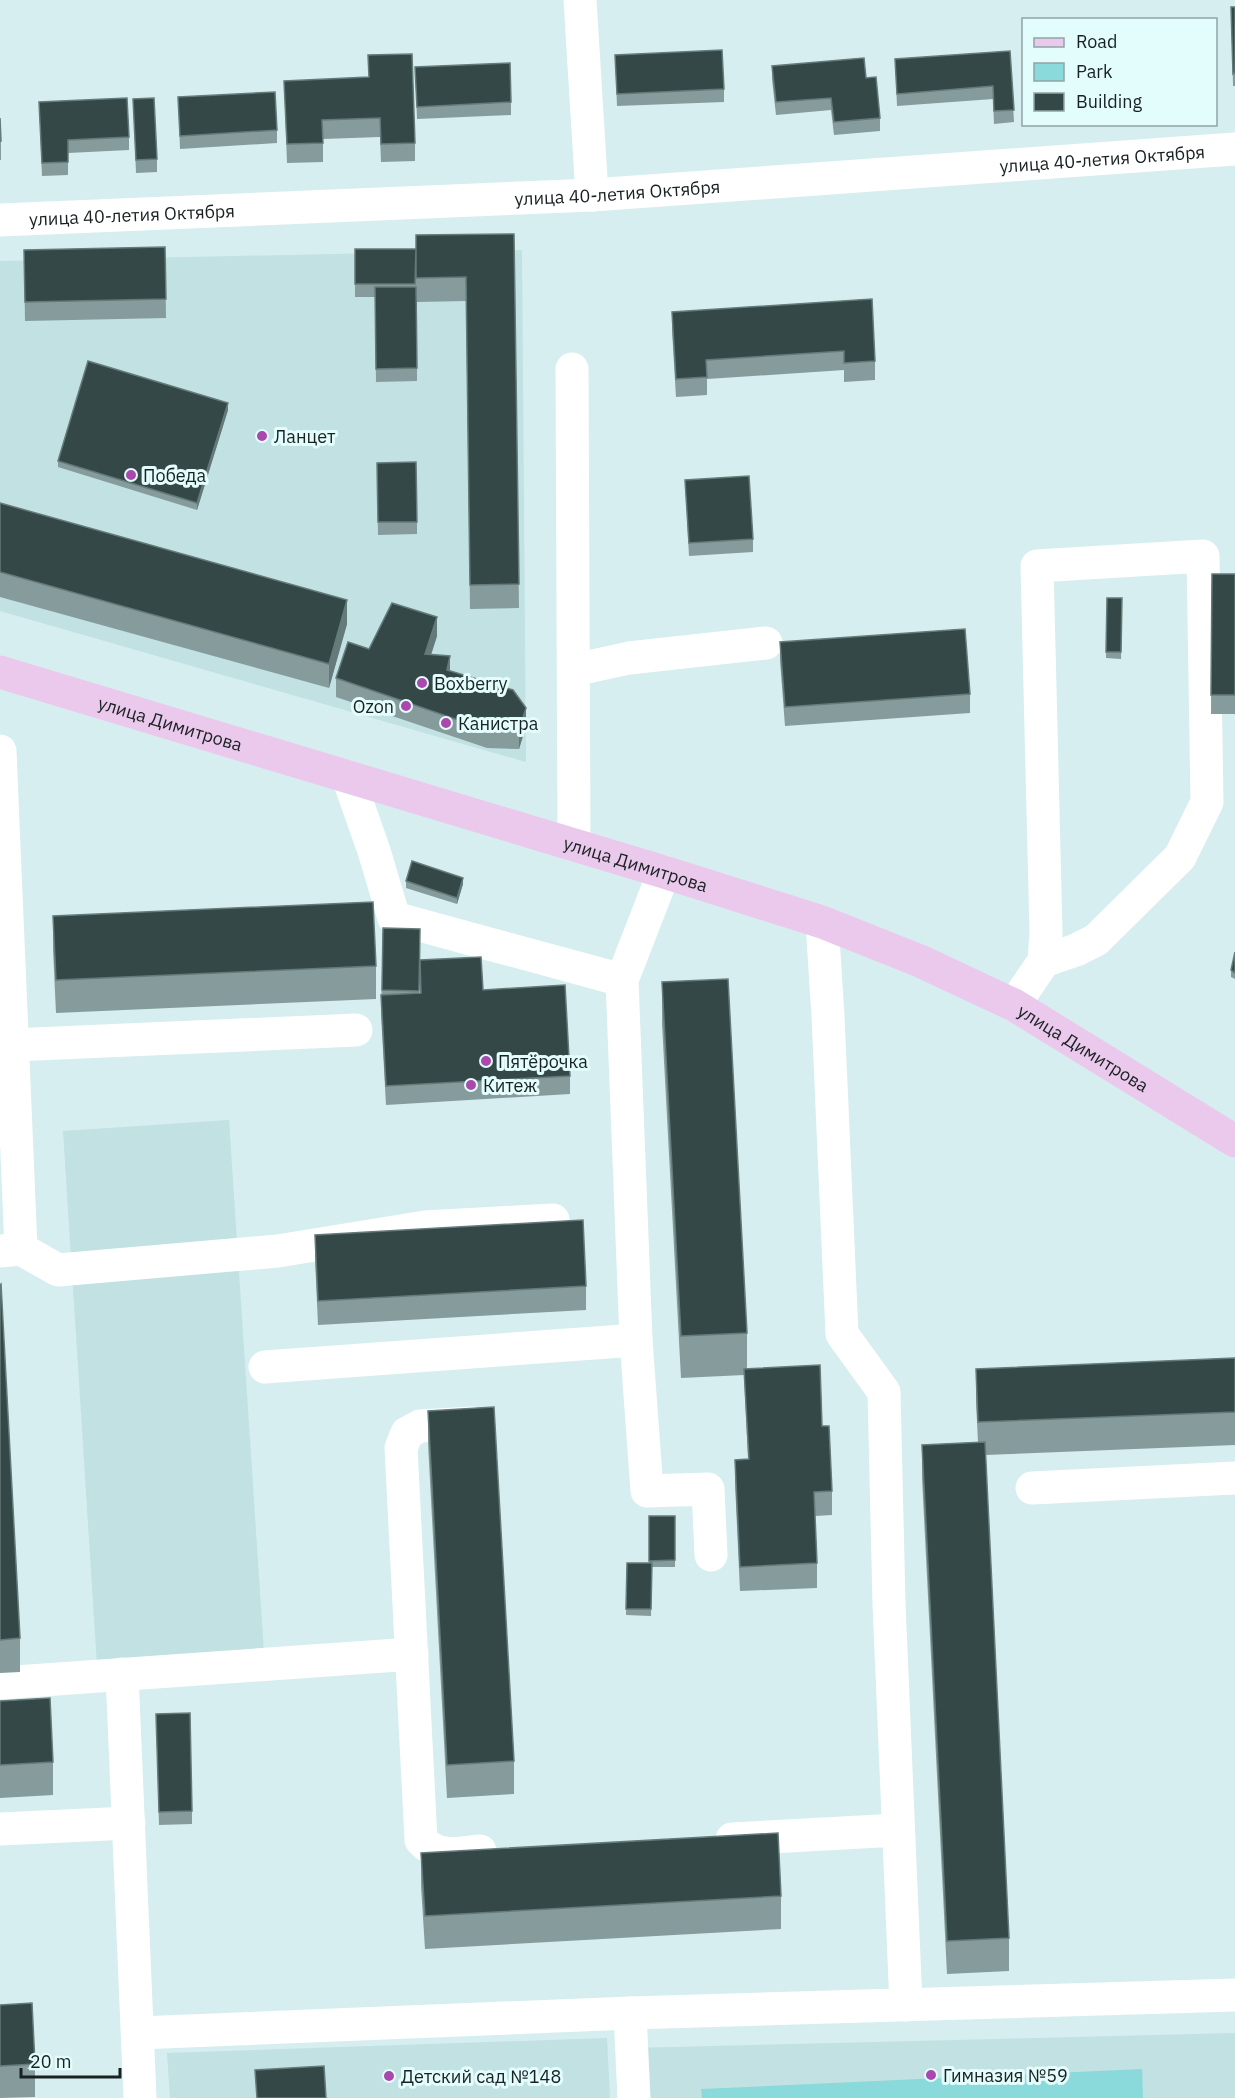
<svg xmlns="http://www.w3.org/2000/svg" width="1235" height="2098" viewBox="0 0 1235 2098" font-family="'IBM Plex Sans',sans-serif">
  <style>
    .built { fill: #c1e1e2 }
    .green { fill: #8ad9db }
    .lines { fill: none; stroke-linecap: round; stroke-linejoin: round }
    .minor { stroke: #fff; stroke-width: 33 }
    .major { stroke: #ebc9ec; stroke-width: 33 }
    .wall { fill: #859b9c; fill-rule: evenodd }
    .shaded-wall { fill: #657a7a }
    .building { fill: #344848; stroke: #657a7a; stroke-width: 1.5 }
    .poi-dot { fill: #aa48ae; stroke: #e3fcfc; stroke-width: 2 }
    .labels { text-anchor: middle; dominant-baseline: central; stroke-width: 6; stroke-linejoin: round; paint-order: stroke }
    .street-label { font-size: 18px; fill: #192122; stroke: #e3fcfc }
    .poi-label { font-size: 18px; fill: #192122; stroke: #e3fcfc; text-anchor: start }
  </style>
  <rect width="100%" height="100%" fill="#d6eeef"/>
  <!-- built -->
  <path class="built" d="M522 250 526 762 0 611V261Z
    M229 1120 264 1653 97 1665 63 1131Z
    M1235 2033V2098H628L632 2048Z
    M607 2038 610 2098H170L167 2053Z"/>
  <!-- green -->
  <path class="green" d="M1142 2069 1143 2098H702L701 2089Z"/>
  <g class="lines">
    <!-- minor -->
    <g class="minor">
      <path d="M580 0 592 195"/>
      <path id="s1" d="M0 220 592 195 1235 149"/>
      <path d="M572 369 574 845"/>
      <path d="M574 670 629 658 766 643"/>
      <path d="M0 751 21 1249 0 1251"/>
      <path d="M348 777 374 851 394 918 622 980"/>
      <path d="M664 872 622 980 636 1340 647 1491 708 1489 711 1555"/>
      <path d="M822 922 828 1016 842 1334 884 1392 889 1604 906 2005"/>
      <path d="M1014 1005 1044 961 1046 933 1037 566 1203 556 1207 802 1180 857 1096 940 1076 950 1044 961"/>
      <path d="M12 1045 356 1030"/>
      <path d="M21 1249 58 1270 278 1251 425 1227 553 1220"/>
      <path d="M265 1367 636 1340"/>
      <path d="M473 1423 420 1426 407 1433 401 1448 421 1840C438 1859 457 1853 480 1851"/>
      <path d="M1032 1488 1235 1478"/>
      <path d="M122 1674 140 2098"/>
      <path d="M0 1683 412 1654"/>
      <path d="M0 1829 129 1823"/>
      <path d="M732 1839 898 1830"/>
      <path d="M630 2013 634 2098"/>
      <path d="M138 2033 630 2013 1235 1995"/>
    </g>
    <!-- major -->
    <path class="major" id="s2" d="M0 672 664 872 822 922 920 961 1014 1005 1235 1141"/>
  </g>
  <!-- wall -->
  <path class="wall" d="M1231 7H1235V86H1233Z
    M1010 51 1014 122 994 124 993 99 897 106 895 59Z
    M368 55 415 143V161L381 162 380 137 323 139V162L287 163 284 81 369 77Z
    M615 55 724 89V102L617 106Z
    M772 66 866 78 880 118V131L834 135 831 110 776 115 772 79Z
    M415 67 511 102V115L417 119Z
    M178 97 277 130V143L180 149Z
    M133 99 157 159V172L136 173Z
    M39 102 129 137V150L68 153V175L42 176Z
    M0 118 1 141V160H0Z
    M514 234 519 608 470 609 466 301 417 302V381L376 382 375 297H355V249H416V287V235Z
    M165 247 166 318 25 321 24 250Z
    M872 299 875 361V380L844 382V370L707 379V395L676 397 672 330V312Z
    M228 410 197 510 58 467V461Z
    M377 463 417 522V534L378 535Z
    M685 480 753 539V552L689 556Z
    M0 503 347 624 329 688 0 597Z
    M1212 574H1235V714H1211Z
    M1107 598H1122L1121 659 1106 658Z
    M437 636 431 655 450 671 526 726 519 749 487 748 336 697V678L369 649Z
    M780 642 970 694V713L785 726 780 661Z
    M406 881 463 884 457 904 406 888Z
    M53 916 376 966V999L56 1013 53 949Z
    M383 928 420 960 483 990 570 1076V1094L386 1105 381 1014ZM420 966V993H419Z
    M1235 952V979L1231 977V970Z
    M662 982 747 1333V1369L822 1426 832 1491V1515L815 1516 817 1563V1588L740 1591 735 1484V1460L748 1459 744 1375 681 1378 662 1024Z
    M315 1235 586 1286V1310L318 1325 315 1259Z
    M0 1285 20 1638V1672L0 1673Z
    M1235 1358V1445L985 1455 1009 1938V1971L947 1974 922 1478V1445L978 1442 976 1402V1369Z
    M428 1411 514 1761V1794L447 1798 428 1444Z
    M649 1516H675V1567H652L651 1616 626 1615 627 1563H649Z
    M0 1701 53 1762V1795L0 1798Z
    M156 1714 192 1811V1824L159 1825Z
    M421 1853 781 1896V1929L425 1949 421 1886Z
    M0 2005 35 2064V2097L0 2098Z"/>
  <!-- shaded-wall -->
  <path class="shaded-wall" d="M228 403V410L197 510V503Z
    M347 600V624L329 688V664Z
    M437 617V636L425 673V654Z
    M450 656V675L447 670Z
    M526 708V726L519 749V730Z
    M463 878V884L457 904V898Z"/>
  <!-- building -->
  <path class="building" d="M1231 7H1235V73L1233 74Z
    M722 50 724 89 617 94 615 55Z
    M1010 51 1014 110 994 111 993 86 897 94 895 59Z
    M412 54 415 143 381 144 380 118 322 120 323 143 287 144 284 81 369 77 368 55Z
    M864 58 866 78 876 77 880 118 834 122 831 98 776 102 772 66Z
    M510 63 511 102 417 107 415 67Z
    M275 92 277 130 180 136 178 97Z
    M127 98 129 137 68 140V162L42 163 39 102Z
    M154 98 157 159 136 160 133 99Z
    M0 118 1 141H0Z
    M514 234 519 584 470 585 466 277 416 278V235Z
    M165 247 166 299 25 302 24 250Z
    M355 249H416L415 284H355Z
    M375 287H416L417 368 376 369Z
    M872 299 875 361 844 363V351L706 360 707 377 676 379 672 312Z
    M88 361 228 403 197 503 58 461Z
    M416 462 417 522H378L377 463Z
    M749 476 753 539 689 543 685 480Z
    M0 503 347 600 329 664 0 572Z
    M1212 574H1235V695H1211Z
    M1107 598H1122L1121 652H1106Z
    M392 603 437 617 425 654 450 656 447 670 513 690 526 708 519 730H487L336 678 348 642 369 649Z
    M965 629 970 694 785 707 780 642Z
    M412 861 463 878 457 898 406 881Z
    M373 902 376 966 56 980 53 916Z
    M383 928 420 929 419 991 382 990Z
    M1235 952V973L1231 970Z
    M481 957 483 990 565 985 570 1076 386 1086 381 995 421 993 420 960Z
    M728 979 747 1333 681 1336 662 982Z
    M583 1220 586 1286 318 1301 315 1235Z
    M1 1284 20 1638 0 1640V1285Z
    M1235 1358V1412L978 1422 976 1369Z
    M820 1365 822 1426H829L832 1491 814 1492 817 1563 740 1567 735 1460 749 1459 744 1369Z
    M494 1407 514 1761 447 1765 428 1411Z
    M985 1442 1009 1938 947 1941 922 1445Z
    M649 1516H675V1560L649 1561Z
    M627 1563H652L651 1609H626Z
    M50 1698 53 1762 0 1765V1701Z
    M190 1713 192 1811 159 1812 156 1714Z
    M778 1833 781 1896 425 1916 421 1853Z
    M32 2003 35 2064 0 2066V2005Z
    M324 2066 326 2098H257L255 2070Z"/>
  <!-- markers -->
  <g class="poi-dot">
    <circle cx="262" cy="436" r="6"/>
    <circle cx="131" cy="475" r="6"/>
    <circle cx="422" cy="683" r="6"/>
    <circle cx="406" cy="706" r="6"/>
    <circle cx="446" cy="723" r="6"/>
    <circle cx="486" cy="1061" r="6"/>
    <circle cx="471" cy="1085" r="6"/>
    <circle cx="931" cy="2075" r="6"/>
    <circle cx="389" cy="2076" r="6"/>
  </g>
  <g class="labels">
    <!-- street labels -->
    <g class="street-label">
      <text stroke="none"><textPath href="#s1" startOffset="1104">улица 40-летия Октября</textPath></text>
      <text stroke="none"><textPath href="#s1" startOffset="618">улица 40-летия Октября</textPath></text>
      <text stroke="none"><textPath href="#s1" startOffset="132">улица 40-летия Октября</textPath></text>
      <text stroke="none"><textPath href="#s2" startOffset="178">улица Димитрова</textPath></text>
      <text stroke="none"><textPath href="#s2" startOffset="664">улица Димитрова</textPath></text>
      <text stroke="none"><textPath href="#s2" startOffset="1150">улица Димитрова</textPath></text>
    </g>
    <!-- poi labels -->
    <g class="poi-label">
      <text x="274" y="436">Ланцет</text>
      <text x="143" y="475">Победа</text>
      <text x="434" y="683">Boxberry</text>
      <text x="394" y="706" text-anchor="end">Ozon</text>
      <text x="458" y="723">Канистра</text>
      <text x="498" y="1061">Пятёрочка</text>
      <text x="483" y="1085">Китеж</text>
      <text x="943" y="2075">Гимназия №59</text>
      <text x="401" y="2076">Детский сад №148</text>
    </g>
  </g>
  <!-- legend -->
  <rect x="1022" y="18" width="195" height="108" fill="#e3fcfc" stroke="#92a4a5" stroke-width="1.5"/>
  <rect x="1034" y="38" width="30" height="9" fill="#ebc9ec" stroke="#92a4a5" stroke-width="1.5"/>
  <text x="1076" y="48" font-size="18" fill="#192122">Road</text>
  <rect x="1034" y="63" width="30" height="18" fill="#8ad9db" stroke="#92a4a5" stroke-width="1.5"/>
  <text x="1076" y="78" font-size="18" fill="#192122">Park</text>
  <rect x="1034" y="93" width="30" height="18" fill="#344848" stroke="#92a4a5" stroke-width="1.5"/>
  <text x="1076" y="108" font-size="18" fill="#192122">Building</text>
  <!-- scale -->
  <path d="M21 2068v9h99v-9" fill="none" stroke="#192122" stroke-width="3"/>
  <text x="30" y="2068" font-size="18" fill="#192122" stroke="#e3fcfc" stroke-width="4.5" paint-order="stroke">20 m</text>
</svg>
